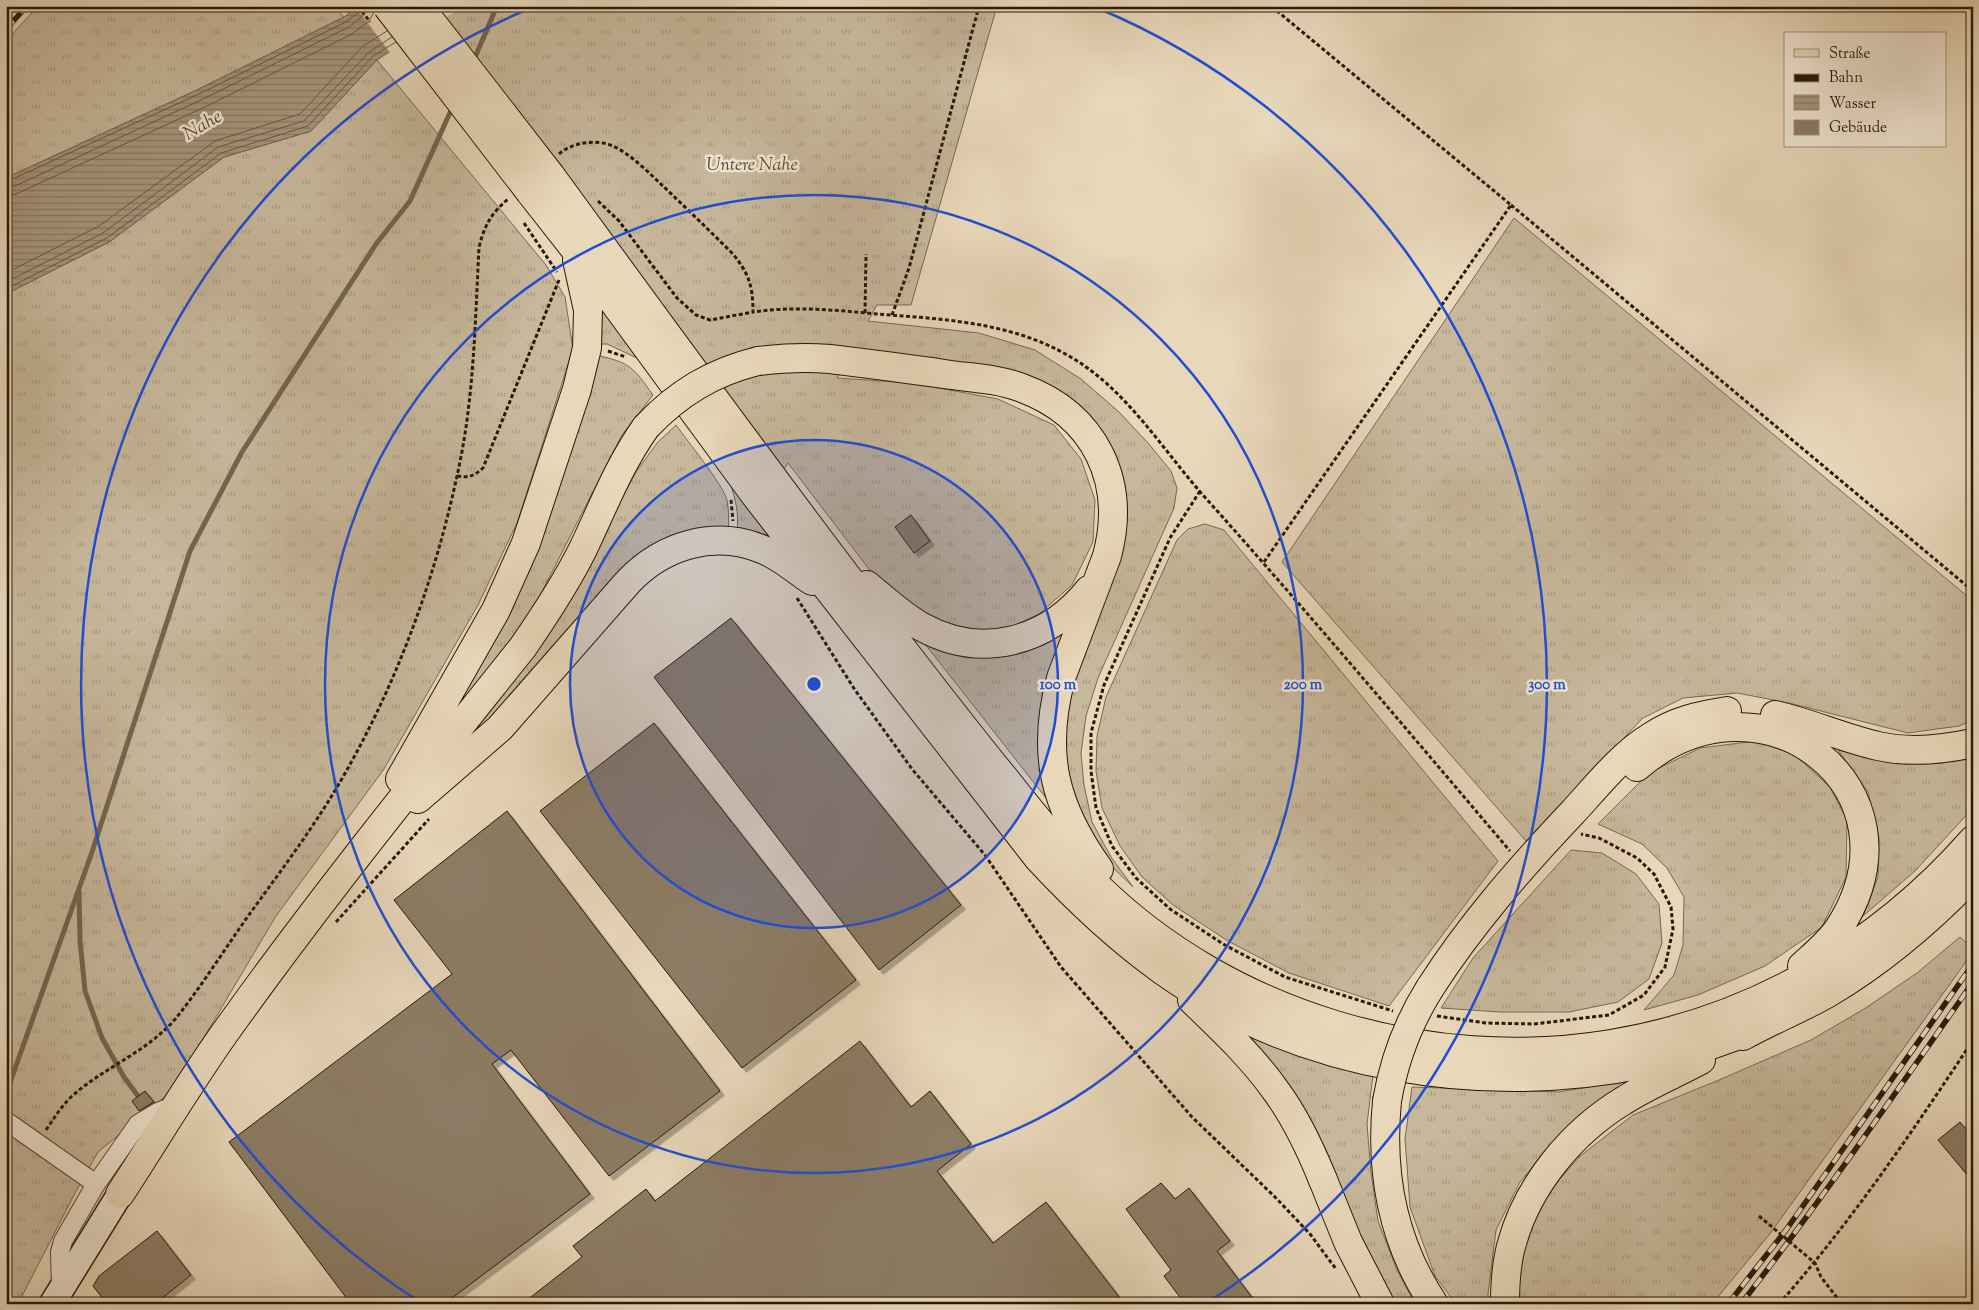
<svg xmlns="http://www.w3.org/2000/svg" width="1979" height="1310" viewBox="0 0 1979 1310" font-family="'Sorts Mill Goudy',serif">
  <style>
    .grass { fill: url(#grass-tufts); stroke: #786852 }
    .water { fill: url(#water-rules); stroke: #74644f }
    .pier { fill: #e8d7b9 }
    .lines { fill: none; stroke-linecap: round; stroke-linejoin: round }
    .shore { stroke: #685743; stroke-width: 1 }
    .stream { stroke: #74644f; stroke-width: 5 }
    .building { fill: #8c7b65; stroke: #281809; filter: url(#shadow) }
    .street-casing { stroke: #584835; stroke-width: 20 }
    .secondary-casing { stroke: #281809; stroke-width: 28 }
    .primary-casing { stroke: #281809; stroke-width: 30 }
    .highway-casing { stroke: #281809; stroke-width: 30 }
    .path { stroke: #281809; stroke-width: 3; stroke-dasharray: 4 2.5; stroke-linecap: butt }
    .street { stroke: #f0e5d2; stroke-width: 18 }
    .secondary { stroke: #f0e5d2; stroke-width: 25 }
    .primary { stroke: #e8d7b9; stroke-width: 28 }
    .highway { stroke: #e8d7b9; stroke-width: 28 }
    .rail-casing { stroke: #281809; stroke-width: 5.5 }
    .rail { stroke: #f0e5d2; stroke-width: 4; stroke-dasharray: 11; stroke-linecap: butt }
    .primary-bridge-casing { stroke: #281809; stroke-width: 30; stroke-linecap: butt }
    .highway-bridge-casing { stroke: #281809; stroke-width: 30; stroke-linecap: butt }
    .path-bridge { stroke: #281809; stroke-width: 3; stroke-dasharray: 4 2.5; stroke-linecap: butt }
    .primary-bridge { stroke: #e8d7b9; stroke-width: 28 }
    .highway-bridge { stroke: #e8d7b9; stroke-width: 28 }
    .ring { fill: none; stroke: #1d4ed8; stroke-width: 2.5 }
    .labels { text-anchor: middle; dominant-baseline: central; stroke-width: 5; stroke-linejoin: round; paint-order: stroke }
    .park-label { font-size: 18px; font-style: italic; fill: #584835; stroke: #f0e5d2 }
    .water-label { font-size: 19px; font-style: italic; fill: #5b4a37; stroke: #f0e5d2 }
    .centre { fill: #1d4ed8; stroke: #f0e5d2; stroke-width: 2.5 }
    .ring-label { font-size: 15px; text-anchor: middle; font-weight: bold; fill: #1d4ed8; stroke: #f0e5d2; stroke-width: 5; stroke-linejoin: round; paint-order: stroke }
  </style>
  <defs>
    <pattern id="grass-tufts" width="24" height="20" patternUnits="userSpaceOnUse" patternTransform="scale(1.25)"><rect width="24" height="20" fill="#c7b79b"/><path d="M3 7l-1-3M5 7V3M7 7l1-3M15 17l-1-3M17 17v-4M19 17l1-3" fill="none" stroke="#ab9d84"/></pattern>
    <pattern id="water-rules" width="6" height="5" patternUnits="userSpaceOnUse" patternTransform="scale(1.25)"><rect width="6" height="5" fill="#a7967d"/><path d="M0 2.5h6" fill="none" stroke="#887965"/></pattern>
    <filter id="shadow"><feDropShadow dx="4.5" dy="4.5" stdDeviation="0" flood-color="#0004"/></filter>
  </defs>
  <rect width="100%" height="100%" fill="#e8d7b9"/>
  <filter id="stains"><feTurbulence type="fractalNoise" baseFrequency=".004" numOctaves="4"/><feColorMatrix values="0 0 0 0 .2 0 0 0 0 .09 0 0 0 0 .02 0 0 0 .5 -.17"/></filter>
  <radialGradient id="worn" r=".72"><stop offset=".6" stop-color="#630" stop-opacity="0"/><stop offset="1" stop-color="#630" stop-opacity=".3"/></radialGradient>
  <!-- grass -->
  <path class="grass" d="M38 6H334L344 17 199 89 6 178V41Z
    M430 6H997L911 305H877L868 321 979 333 1035 350 1081 379 1119 412 1148 443 1171 471 1177 488 1174 508 1098 678 1086 716 1081 753 1084 785 1092 822 1111 857 1133 887 1103 858 1061 774 1060 728 1088 630 1111 586 1125 536 1126 497 1115 455 1088 415 1001 371 883 352 853 348 837 378 912 383 998 399 1054 425 1081 459 1095 500 1093 542 1072 585 1039 614 1002 631H961L921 617 875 577 788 463 782 473Z
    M377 60 546 265 565 297 573 349 517 523 478 605 384 769 276 916 172 1091 98 1152 75 1193 18 1304H6V294L109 242 224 157 311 131Z
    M1514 218 1973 601V720L1959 726 1908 733 1789 703 1737 693 1683 698 1643 718 1526 841 1282 562Z
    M588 286 639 359 607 344H597Z
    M596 355C631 363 633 367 653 395L622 435 532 611 495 661 425 746Z
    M676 425C688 442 722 483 727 500 729 511 729 521 728 532H706L543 667 428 780 605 530 636 472 657 443Z
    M730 483 789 556 737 532C739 514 736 500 730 483Z
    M1205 524 1224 530 1498 861 1389 1006 1289 973 1228 941 1173 905 1142 877 1120 846 1102 808 1096 771 1097 736 1106 697 1177 540 1188 529Z
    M1079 615 1053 807 918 635 946 647Z
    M1756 741 1795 755 1830 787 1847 820 1846 877 1822 927 1765 966 1698 995 1644 1010 1674 975 1683 945 1684 897 1667 868 1642 844 1598 824 1649 773 1700 748Z
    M1838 750 1883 761 1942 763 1973 756V808L1915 871 1863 916 1878 877 1879 839 1868 792Z
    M1571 850 1602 853 1636 874 1659 904 1662 943 1649 979 1618 1002 1569 1012H1500L1441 1008 1473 958Z
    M1960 937 1973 949V952L1769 1235 1712 1304H1515L1522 1242 1545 1196 1579 1157 1633 1115 1719 1080 1811 1040 1864 1009 1917 973Z
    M1229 1024 1280 1048 1326 1065 1373 1075 1367 1124 1371 1173 1378 1221 1397 1270 1415 1304H1391Z
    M1647 1077 1555 1140 1520 1182 1496 1230 1488 1294 1489 1304H1456L1435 1276 1410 1207 1405 1139 1412 1087 1559 1092Z"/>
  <!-- water -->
  <path class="water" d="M358 6H460L377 60 311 131 224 157 109 242 6 294V178L199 89 344 17Z"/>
  <!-- pier -->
  <path class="pier" d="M355 6H451L455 12 391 54Z"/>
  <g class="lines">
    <!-- shore -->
    <path class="shore" d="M6 182 201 93 346 22 359 12 360 6
      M6 188 13 187 203 99 349 27 364 15 367 6
      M6 196 16 194 207 106 352 34 369 21 374 12
      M6 273 99 226 215 141 300 114 363 46 387 31
      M6 282 103 233 218 147 304 121 369 52 392 37
      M6 289 107 238 221 153 308 126 373 56 396 42"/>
    <!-- stream -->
    <path class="stream" d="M473 62 497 6
      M79 892 80 940 85 991 102 1038 124 1077 138 1096
      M6 1094 92 852 190 551 242 452 376 244 410 201 453 106"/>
  </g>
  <!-- building -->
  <path class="building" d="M911 515 930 541 914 553 895 527Z
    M731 618 961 905 879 970 654 677Z
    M654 723 856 980 742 1068 540 811Z
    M507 811 720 1091 609 1176 511 1050 492 1064 590 1194 444 1304H351L229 1142 452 974 394 900Z
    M860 1041 911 1107 930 1091 971 1144 937 1171 993 1243 1046 1202 1120 1298 1112 1304H522L582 1257 573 1246 646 1189 655 1201Z
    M145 1091 154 1102 139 1111 132 1101Z
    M1960 1122 1973 1137V1182L1938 1140Z
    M1161 1183 1175 1199 1189 1188 1230 1241 1217 1251 1257 1304H1185L1164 1276 1171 1270 1126 1209Z
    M157 1231 191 1275 155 1304H107L93 1286 99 1276Z"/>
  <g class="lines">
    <defs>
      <path id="street" d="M6 1121 96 1184
        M61 1288 60 1252 63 1241 96 1184 138 1124 158 1112 175 1105"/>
      <path id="secondary" d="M52 1304 120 1194"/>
      <path id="primary" d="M1430 988C1471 924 1521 867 1573 812 1597 786 1621 755 1652 736 1675 721 1700 715 1727 711
        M1387 1101C1380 1173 1393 1243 1434 1304
        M1323 1180 1348 1242 1380 1304"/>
      <path id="highway" d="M551 176C657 321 762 466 871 608 915 665 959 723 1005 779 1034 816 1064 853 1097 886 1230 1016 1428 1074 1611 1044 1752 1021 1878 948 1973 840
        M530 192 574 248 755 495 1038 858C1076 899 1116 937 1162 970 1300 1069 1484 1097 1648 1063 1686 1055 1722 1041 1758 1028
        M758 361C783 358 806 357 830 359 870 364 911 369 951 375 974 378 999 379 1022 388 1095 415 1127 481 1107 556L1061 678C1041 753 1054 806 1099 869
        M867 585C884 599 902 616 922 627 982 660 1047 642 1089 590
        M1775 715C1810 723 1843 738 1878 746 1909 753 1941 750 1973 743
        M1637 767C1761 659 1929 789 1839 928 1829 943 1815 954 1802 966
        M400 779 496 610 526 543 577 389 587 348 588 310 577 260
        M418 799 500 728 628 582C663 545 715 529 764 550 781 557 796 570 812 581
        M1192 1000C1221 1028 1252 1057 1276 1091 1296 1118 1310 1148 1323 1180
        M1743 1036C1770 1021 1800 1009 1828 993 1882 961 1930 920 1973 875
        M120 1194C158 1136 193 1076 234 1020 326 892 425 770 523 647 545 615 566 583 583 549 603 507 619 465 646 427
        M1505 1304C1505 1284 1506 1263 1512 1243 1528 1185 1572 1132 1623 1101 1648 1085 1675 1074 1701 1060"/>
    </defs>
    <!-- street casing -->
    <use href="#street" class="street-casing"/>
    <!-- secondary casing -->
    <use href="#secondary" class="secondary-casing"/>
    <!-- primary casing -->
    <use href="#primary" class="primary-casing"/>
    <!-- highway casing -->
    <use href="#highway" class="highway-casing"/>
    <!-- path -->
    <path class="path" d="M559 154C572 142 597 139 613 146 632 155 649 173 664 187 687 209 710 231 733 254 749 274 753 286 753 312 795 306 835 310 877 314 942 319 1011 322 1069 356 1125 388 1160 446 1202 494 1307 611 1408 731 1510 851
      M598 201 619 221 677 298 696 315 710 320 753 312
      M1511 205 1973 591
      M524 223 557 272
      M865 313 866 254
      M892 315 909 268 979 6
      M608 351 626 357
      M457 476C469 478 474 476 483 468L559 280
      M1200 491 1170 538 1104 685 1091 733V771L1096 808 1112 846 1136 878 1170 909 1223 944 1285 977 1393 1011
      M731 500 733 521
      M1264 562 1511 205 1271 6
      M797 598 855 690 912 769 985 855 1061 967 1192 1117 1276 1198 1310 1234 1336 1269
      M336 922 429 819
      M1437 1016 1486 1023 1534 1024 1609 1015 1644 995 1665 967 1673 929 1671 907 1654 874 1637 858 1599 838 1581 834
      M46 1130C54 1118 61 1107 71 1097 104 1067 148 1052 177 1017 203 984 226 947 251 912 285 865 320 819 348 768 399 677 435 578 457 476 474 401 475 324 479 247 485 224 491 214 509 198
      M1759 1216 1815 1263 1821 1277 1842 1304
      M1779 1304C1851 1222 1913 1131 1973 1040"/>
    <!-- street -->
    <use href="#street" class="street"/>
    <!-- secondary -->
    <use href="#secondary" class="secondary"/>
    <!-- primary -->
    <use href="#primary" class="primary"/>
    <!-- highway -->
    <use href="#highway" class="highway"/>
    <defs>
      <path id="rail" d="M6 15 13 6
        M6 29 27 6
        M1728 1304 1786 1230 1973 964
        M1741 1304C1822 1199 1897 1091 1973 982"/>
    </defs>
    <!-- rail casing -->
    <use href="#rail" class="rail-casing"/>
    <!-- rail -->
    <use href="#rail" class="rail"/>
    <defs>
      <path id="primary-bridge" d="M1387 1101C1394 1060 1408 1023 1430 988"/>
      <path id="highway-bridge" d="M387 6 530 192
        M419 6 551 176
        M646 427C678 393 713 372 758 361"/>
    </defs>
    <!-- primary-bridge casing -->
    <use href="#primary-bridge" class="primary-bridge-casing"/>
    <!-- highway-bridge casing -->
    <use href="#highway-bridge" class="highway-bridge-casing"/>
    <!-- path-bridge -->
    <path class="path-bridge" d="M358 6 370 22"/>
    <!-- primary-bridge -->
    <use href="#primary-bridge" class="primary-bridge"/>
    <!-- highway-bridge -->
    <use href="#highway-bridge" class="highway-bridge"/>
  </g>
  <!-- distance rings -->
  <circle cx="814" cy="684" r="244" fill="#1d4ed8" fill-opacity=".12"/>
  <g class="ring">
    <circle cx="814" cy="684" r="244"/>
    <circle cx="814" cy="684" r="489"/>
    <path d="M420 1302A733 733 0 0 1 533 7M1095 7A733 733 0 0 1 1208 1302"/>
  </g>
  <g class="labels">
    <!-- park labels -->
    <g class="park-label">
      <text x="752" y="166">Untere Nahe</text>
    </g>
    <!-- water labels -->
    <g class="water-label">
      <text transform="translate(203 126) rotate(-30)">Nahe</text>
    </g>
  </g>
  <circle cx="814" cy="684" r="8" class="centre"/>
  <g class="ring-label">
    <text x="1058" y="689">100 m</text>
    <text x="1303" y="689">200 m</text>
    <text x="1547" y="689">300 m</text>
  </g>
  <!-- margin -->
  <rect width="1979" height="1310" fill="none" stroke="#e8d7b9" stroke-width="25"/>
  <rect x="8" y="8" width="1964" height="1295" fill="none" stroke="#281809" stroke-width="2.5"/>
  <rect x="12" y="12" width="1954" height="1285" fill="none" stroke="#281809"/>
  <!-- legend -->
  <rect x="1784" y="32" width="162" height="115" fill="#f0e5d2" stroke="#a09382"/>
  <rect x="1794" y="49" width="25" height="8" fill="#e8d7b9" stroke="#a09382"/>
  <text x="1829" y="58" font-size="15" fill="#281809">Straße</text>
  <rect x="1794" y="74" width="25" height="8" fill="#281809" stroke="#a09382"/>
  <text x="1829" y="82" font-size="15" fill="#281809">Bahn</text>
  <rect x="1794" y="95" width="25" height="15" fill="url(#water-rules)" stroke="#a09382"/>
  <text x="1829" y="108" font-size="15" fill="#281809">Wasser</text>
  <rect x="1794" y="120" width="25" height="15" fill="#8c7b65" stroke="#a09382"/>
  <text x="1829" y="132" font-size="15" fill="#281809">Gebäude</text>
  <rect width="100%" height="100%" filter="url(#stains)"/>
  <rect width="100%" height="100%" fill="url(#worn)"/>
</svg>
